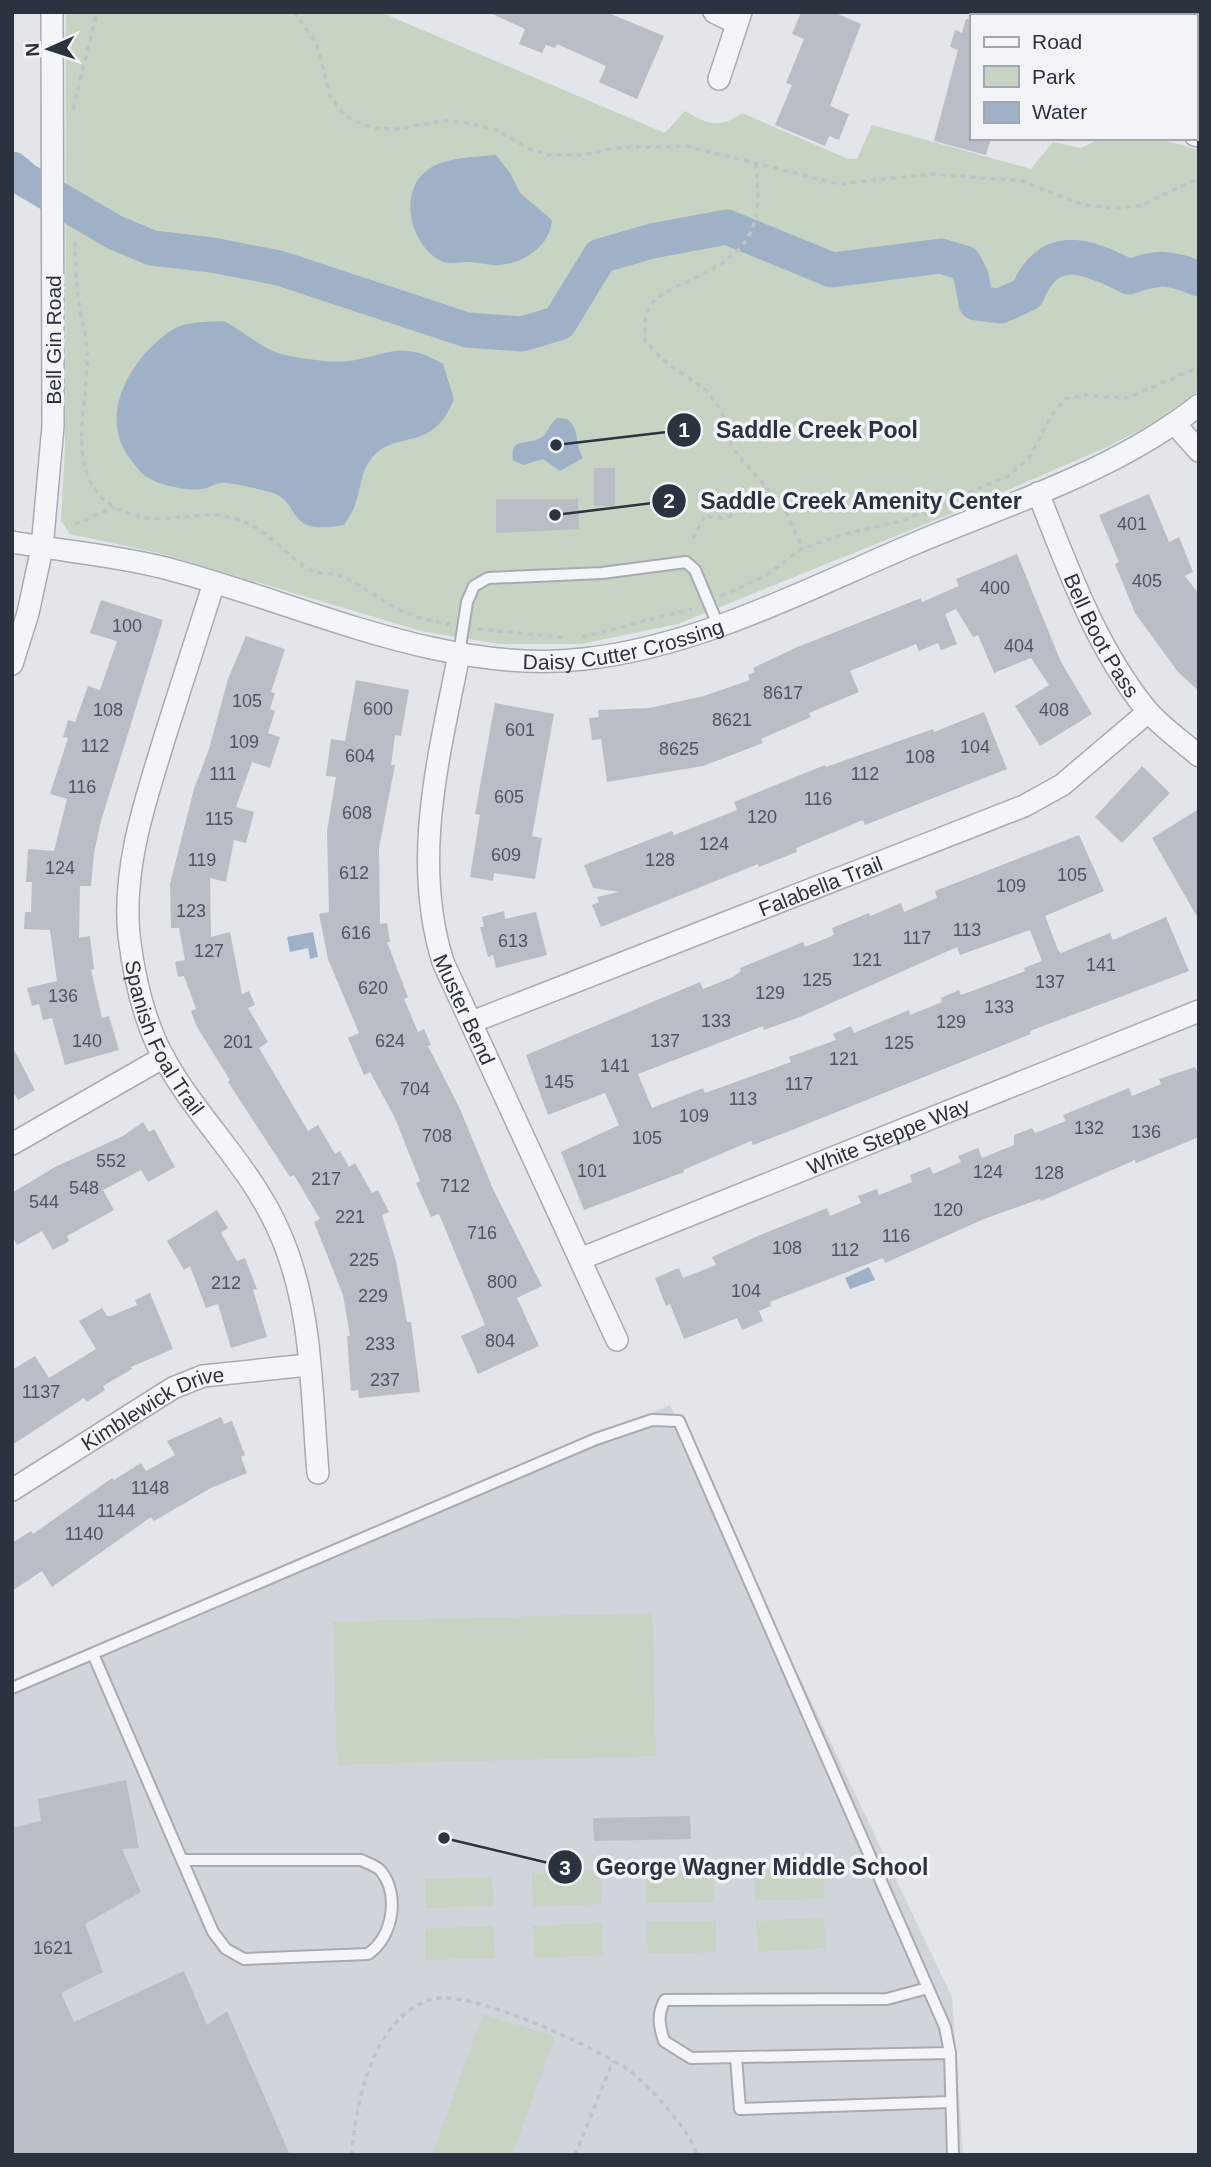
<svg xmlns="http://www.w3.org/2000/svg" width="1211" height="2167" viewBox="0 0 1211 2167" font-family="Helvetica,sans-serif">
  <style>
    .built { fill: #d0d4db }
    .green { fill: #c7d3c3 }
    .water { fill: #9fb1c7 }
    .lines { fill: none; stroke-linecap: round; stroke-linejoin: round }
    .river { stroke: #9fb1c7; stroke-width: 35 }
    .building { fill: #b9bec6; fill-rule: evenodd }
    .service-casing { stroke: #a7acb3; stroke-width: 14 }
    .minor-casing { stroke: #a7acb3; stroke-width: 24 }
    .path { stroke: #c0c2c8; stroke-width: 3.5; stroke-dasharray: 5 5; stroke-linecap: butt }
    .service { stroke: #f4f5f8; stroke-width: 10 }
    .minor { stroke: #f4f5f8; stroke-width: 21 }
    .labels { text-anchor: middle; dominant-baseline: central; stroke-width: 7; stroke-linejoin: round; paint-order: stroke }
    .number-label { font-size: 18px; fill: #4e5562 }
    .street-label { font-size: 21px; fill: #2b3240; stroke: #f1f3f7 }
    .leader { fill: none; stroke: #2b3240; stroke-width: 2.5 }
    .callout-dot { fill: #2b3240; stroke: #f1f3f7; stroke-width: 2.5 }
    .mark-label { font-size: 21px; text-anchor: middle; font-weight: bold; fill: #fff }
    .callout-label { font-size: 23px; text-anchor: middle; font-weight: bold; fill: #2b3240; stroke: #f1f3f7; stroke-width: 7; stroke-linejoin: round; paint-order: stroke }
  </style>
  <rect width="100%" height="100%" fill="#e2e5e9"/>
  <!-- built -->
  <path class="built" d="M670 1405 952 1997 963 2155H12V1680Z"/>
  <!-- green -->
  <path class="green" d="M66 12H380L665 133 685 111C706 124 721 129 742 113L848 159H857L872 125 1031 169 1053 142 1081 148 1101 138H1156L1199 150V390L1153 423 1107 447 980 502 678 624 581 644H499L421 631 162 554 70 534 61 521 65 447Z
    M652 1613 656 1756 337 1765 333 1622Z
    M823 1868 824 1899 755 1900V1869Z
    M714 1869V1902L646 1903 645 1871Z
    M600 1871 601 1904 533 1907 532 1873Z
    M492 1877 493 1906 426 1908 425 1879Z
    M824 1917 825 1948 758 1952 756 1921Z
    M716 1921V1952L648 1954 647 1922Z
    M602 1923 603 1955 534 1958 533 1926Z
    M493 1926 495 1958 426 1960 425 1929Z
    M483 2014 555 2037 512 2155H432Z"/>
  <!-- water -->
  <path class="water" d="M496 155 510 173 520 193 552 220C550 247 522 265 495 265 486 265 477 262 468 262 459 262 448 265 441 261 409 245 396 187 432 167 450 157 476 157 496 155Z
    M224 321C241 330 258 345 275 352 288 357 309 359 324 361 376 367 392 333 443 364L454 399C432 455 395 428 371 459 360 473 361 490 355 505 353 512 348 518 344 525 281 537 304 500 269 492 254 488 236 483 222 483 215 483 209 488 202 489 185 491 159 485 145 476 140 472 135 465 131 460 96 416 131 357 172 330 186 321 208 322 224 321Z
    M557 418 567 419C581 431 574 443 583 458L560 471 543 459 523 465 513 460C509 435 530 447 543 436 549 431 550 423 557 418Z
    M313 932 318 957 310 959 308 948 290 952 287 937Z
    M869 1267 875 1280 850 1289 845 1278Z"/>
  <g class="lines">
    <!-- river -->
    <path class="river" d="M12 169 24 179 114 232 152 248 212 255 279 268 467 330 522 334 559 323 600 256 652 241 727 227 832 270 941 256 964 263 971 276 976 303 1000 306 1027 294C1049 241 1086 255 1129 277 1159 266 1170 267 1199 279"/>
  </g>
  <!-- building -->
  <path class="building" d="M488 12H606L664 36 637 99 599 82 606 66 557 44 555 48 546 45 542 53 519 44 525 29Z
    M801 12H833L861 24 830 106 849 114 839 140 829 136 825 146 775 125 792 85 786 83 804 39 792 34Z
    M966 19 971 20V138H991L986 155 934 141 958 50 950 47 955 30 962 33Z
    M594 468H615V506H594Z
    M1149 494 1169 542 1179 537 1193 572 1185 576 1199 594V691L1178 672 1135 613 1115 564 1119 562 1099 515Z
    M496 499H578L579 529 496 533Z
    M1017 554 1061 662 1092 714 1040 746 1015 706 1049 685 1031 658 994 673 978 635 973 637 956 609 945 614 957 644 941 650 938 643 919 651 916 644 850 671 859 692 809 713 811 717 761 739 763 743 703 766 607 782 601 739 592 740 589 718 599 717 598 710 649 708 704 696 750 680 748 675 755 672 753 668 795 648 921 598 922 602 959 586 956 579Z
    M101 600 163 620 101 821 94 853 91 886H80L79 938 90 936 94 969 91 970 102 1018 109 1016 119 1050 65 1065 52 1018 43 1020 39 1004 32 1006 27 988 57 981 50 930 24 929 25 912H31L32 882H26L28 849 54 851 67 799 50 794 68 738 63 737 68 720 75 722 88 686 100 690 117 641 90 633Z
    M246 636 285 649 271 692 275 693 270 709 275 711 268 733 280 737 270 768 252 762 236 807 254 812 246 843 234 840 226 882 210 878 211 937 230 932 242 994 249 991 255 1005 248 1008 268 1042 259 1048 308 1131 318 1125 335 1154 340 1151 349 1167 355 1163 372 1193 378 1190 389 1212 382 1215 396 1261 407 1322H411L420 1392 359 1398 358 1390 351 1391 347 1336H350L343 1295 314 1222 320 1219 294 1175 290 1177 228 1082 230 1080 197 1027 191 1011 196 1009 184 976 178 977 175 962 185 960 179 928H171L170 884 194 789 209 749 228 679Z
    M356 680 409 690 401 736 395 735 391 765H395L379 848 380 924 387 923 390 942H387L408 997 404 999 418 1032 424 1029 431 1045 428 1046 460 1109 493 1189 542 1286 517 1298 539 1346 478 1374 461 1336 485 1325 439 1214 431 1217 416 1183 420 1181 395 1118 370 1072 364 1075 348 1038 359 1033 328 959 319 914 329 912 327 831 336 777 326 776 331 739 345 741Z
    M495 703 554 714 532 836 542 838 535 879 494 873 493 881 470 877 480 815 475 814Z
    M984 712 1007 769 865 825 863 820 796 848 797 852 759 867 758 864 601 927 592 905 599 902 597 897 619 892 593 888 584 865 672 831 674 835 737 810 734 802 825 765 826 767 933 729 934 732Z
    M1142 766 1170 793 1122 843 1095 817Z
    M1199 809V920L1152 838Z
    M1079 835 1104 891 1045 916 1058 950 1061 953 1110 933 1113 940 1166 917 1189 971 1030 1031 1031 1034 782 1134 753 1145 751 1141 683 1170 684 1172 584 1210 561 1152 619 1125 605 1093 548 1115 526 1055 700 982 703 989 733 977 741 971 740 968 803 942 805 947 834 935 832 928 869 913 870 916 901 903 904 912 937 898 935 891ZM1030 930 1042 961 1024 968 1025 971 961 995 959 990 941 998 942 1002 910 1015 909 1010 854 1033 851 1026 833 1034 836 1040 789 1057 791 1062 705 1093 703 1088 652 1108 638 1074 763 1026 764 1030 800 1017 957 947 960 955Z
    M504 911 505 919 536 912 547 955 496 968 493 955 488 957 480 927H484L482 917Z
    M12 1046 35 1090 18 1100 12 1090Z
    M1195 1067 1199 1076V1137L1136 1163 1135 1160 1041 1201 1040 1199 984 1219 885 1263 883 1258 770 1302 771 1306 759 1311 763 1321 742 1330 737 1318 684 1339 670 1304 666 1306 655 1278 679 1268 683 1278 716 1265 712 1257 760 1235 827 1208 830 1216 861 1203 858 1196 877 1189 879 1195 912 1182 910 1175 930 1167 933 1174 961 1162 958 1156 978 1148 982 1158 1014 1145V1135L1032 1128 1035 1133 1066 1121 1063 1115 1129 1088 1132 1096 1161 1084 1159 1079Z
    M143 1122 149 1132 154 1129 175 1167 148 1182 141 1170 103 1190 114 1210 67 1236 69 1241 53 1250 42 1231 17 1245 12 1236V1193L55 1167 123 1136Z
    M217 1210 228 1228 221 1233 237 1261 245 1258 257 1289 253 1290 267 1337 231 1348 218 1304 206 1308 190 1266 184 1270 167 1241Z
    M150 1293 173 1349 131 1367 132 1369 103 1386 105 1390 87 1402 84 1398 12 1445V1370L35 1356 49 1378 96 1349 79 1321 102 1308 107 1316H111L137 1305 135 1300Z
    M221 1417 224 1424 232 1421 245 1455 241 1457 247 1473 211 1488 154 1521 151 1517 52 1587 42 1571 12 1591V1543L31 1531 33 1534 112 1478 114 1480 141 1463 146 1471 175 1455 167 1441Z
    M126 1780 139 1848 122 1849 141 1892 85 1924 103 1972 61 1993 74 2022 184 1971 207 2025 227 2011 290 2155H12V1828L41 1821 38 1799Z
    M690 1816 691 1839 594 1841 593 1818Z"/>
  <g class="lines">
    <defs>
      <path id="service" d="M459 654 467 602 474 586 488 578 602 573 686 562 695 570 718 625
        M93 1654 213 1932 226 1949 244 1959 368 1954C393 1937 400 1895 381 1871 377 1866 367 1863 361 1860H183
        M12 1688 596 1439 652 1420 679 1421 945 2027 950 2053 953 2155
        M928 1988 887 1999 665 2000C657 2014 659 2026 664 2041L691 2058 950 2053
        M736 2057 740 2109 951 2102"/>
      <g id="minor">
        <path d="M714 12 736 23"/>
        <path d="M1092 16 1093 12"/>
        <path d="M719 79 741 12"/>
        <path d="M1195 135 1199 136"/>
        <path d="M1175 424 1199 451"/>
        <path id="s1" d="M1038 493C1068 568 1095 646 1146 709 1161 727 1182 741 1199 756"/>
        <path id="s2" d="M12 542C62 551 112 555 161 567 296 601 443 676 584 659 701 646 809 588 916 543 1011 503 1117 470 1199 405"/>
        <path id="s3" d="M214 583C198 632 183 681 167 730 147 796 122 865 129 936 134 976 144 1022 164 1058 197 1118 250 1166 278 1229 313 1305 311 1391 318 1473"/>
        <path id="s4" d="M459 654C439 757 411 859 443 962L617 1340"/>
        <path d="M12 664 28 613 42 548 53 426 52 12"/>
        <path id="s5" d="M472 1022 1024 806 1062 785 1148 712"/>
        <path d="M12 1144 164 1057"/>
        <path id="s6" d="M580 1259 1199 1011"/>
        <path id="s7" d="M12 1490 173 1388 203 1376 308 1365"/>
      </g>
    </defs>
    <!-- service casing -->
    <use href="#service" class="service-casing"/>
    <!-- minor casing -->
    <use href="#minor" class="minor-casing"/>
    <!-- path -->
    <path class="path" d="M294 12 316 42 330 96 345 116 372 128 397 129 442 121 464 122 497 130 527 148 548 155H582L615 148 687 146 839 184 933 174 1022 181 1083 205 1113 208 1140 206 1199 178
      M73 109 97 12
      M755 163C767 236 743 257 680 285 667 291 652 298 647 312 644 319 645 331 644 339L662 359 707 391 721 410 732 448 784 508 803 548
      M75 242C76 259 75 278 78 295 80 315 86 333 87 353 89 411 56 491 133 515 172 527 211 502 253 526 275 538 291 560 313 571 322 575 335 572 344 577 385 599 399 618 450 624
      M75 524 115 507
      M693 539 705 515C727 526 753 505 770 490
      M721 596 765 576 803 548 845 534 901 521 1008 476 1029 458 1051 416 1065 399 1083 395 1127 398 1199 367
      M478 629 568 638
      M582 637 692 609
      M352 2155C355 2102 374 2015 433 1999 470 1989 599 2048 631 2072 647 2083 696 2137 696 2155
      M575 2155 613 2061"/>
    <!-- service -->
    <use href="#service" class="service"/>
    <!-- minor -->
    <use href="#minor" class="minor"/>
  </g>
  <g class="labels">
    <!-- number labels -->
    <g class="number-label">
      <text x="1132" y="524">401</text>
      <text x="1147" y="581">405</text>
      <text x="995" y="588">400</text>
      <text x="127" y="626">100</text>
      <text x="1019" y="646">404</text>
      <text x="783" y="693">8617</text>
      <text x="247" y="701">105</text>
      <text x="378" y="709">600</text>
      <text x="108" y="710">108</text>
      <text x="1054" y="710">408</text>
      <text x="732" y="720">8621</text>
      <text x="520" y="730">601</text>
      <text x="244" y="742">109</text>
      <text x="95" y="746">112</text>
      <text x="975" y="747">104</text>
      <text x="679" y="749">8625</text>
      <text x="360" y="756">604</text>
      <text x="920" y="757">108</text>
      <text x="223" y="774">111</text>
      <text x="865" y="774">112</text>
      <text x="82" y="787">116</text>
      <text x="509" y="797">605</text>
      <text x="818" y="799">116</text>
      <text x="357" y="813">608</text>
      <text x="762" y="817">120</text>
      <text x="219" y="819">115</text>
      <text x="714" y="844">124</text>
      <text x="506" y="855">609</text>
      <text x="202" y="860">119</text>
      <text x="660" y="860">128</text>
      <text x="60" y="868">124</text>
      <text x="354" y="873">612</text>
      <text x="1072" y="875">105</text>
      <text x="1011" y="886">109</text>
      <text x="191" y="911">123</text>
      <text x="967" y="930">113</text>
      <text x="356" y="933">616</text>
      <text x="917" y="938">117</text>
      <text x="513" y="941">613</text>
      <text x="209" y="951">127</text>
      <text x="867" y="960">121</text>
      <text x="1101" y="965">141</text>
      <text x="817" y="980">125</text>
      <text x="1050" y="982">137</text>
      <text x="373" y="988">620</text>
      <text x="770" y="993">129</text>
      <text x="63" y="996">136</text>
      <text x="999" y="1007">133</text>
      <text x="716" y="1021">133</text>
      <text x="951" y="1022">129</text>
      <text x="87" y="1041">140</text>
      <text x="390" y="1041">624</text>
      <text x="665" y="1041">137</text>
      <text x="238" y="1042">201</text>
      <text x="899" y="1043">125</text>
      <text x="844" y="1059">121</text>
      <text x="615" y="1066">141</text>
      <text x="559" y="1082">145</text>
      <text x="799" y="1084">117</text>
      <text x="415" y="1089">704</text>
      <text x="743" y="1099">113</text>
      <text x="694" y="1116">109</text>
      <text x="1089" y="1128">132</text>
      <text x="1146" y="1132">136</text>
      <text x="437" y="1136">708</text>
      <text x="647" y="1138">105</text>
      <text x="111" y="1161">552</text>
      <text x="592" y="1171">101</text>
      <text x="988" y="1172">124</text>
      <text x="1049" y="1173">128</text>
      <text x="326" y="1179">217</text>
      <text x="455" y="1186">712</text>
      <text x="84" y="1188">548</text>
      <text x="44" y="1202">544</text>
      <text x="948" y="1210">120</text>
      <text x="350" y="1217">221</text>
      <text x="482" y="1233">716</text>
      <text x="896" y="1236">116</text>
      <text x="787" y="1248">108</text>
      <text x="845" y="1250">112</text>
      <text x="364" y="1260">225</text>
      <text x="502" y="1282">800</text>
      <text x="226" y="1283">212</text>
      <text x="746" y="1291">104</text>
      <text x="373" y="1296">229</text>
      <text x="500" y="1341">804</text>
      <text x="380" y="1344">233</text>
      <text x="385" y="1380">237</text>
      <text x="41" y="1392">1137</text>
      <text x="150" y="1488">1148</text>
      <text x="116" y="1511">1144</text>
      <text x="84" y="1534">1140</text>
      <text x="53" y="1948">1621</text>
    </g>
    <!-- street labels -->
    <g class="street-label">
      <text transform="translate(53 340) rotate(-90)">Bell Gin Road</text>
      <text stroke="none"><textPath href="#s1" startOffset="156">Bell Boot Pass</textPath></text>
      <text stroke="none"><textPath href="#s2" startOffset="628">Daisy Cutter Crossing</textPath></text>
      <text stroke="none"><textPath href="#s5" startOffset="374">Falabella Trail</textPath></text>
      <text stroke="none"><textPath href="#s4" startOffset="364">Muster Bend</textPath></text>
      <text stroke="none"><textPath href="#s3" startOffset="474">Spanish Foal Trail</textPath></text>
      <text stroke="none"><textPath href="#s6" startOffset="332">White Steppe Way</textPath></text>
      <text stroke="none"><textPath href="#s7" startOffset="164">Kimblewick Drive</textPath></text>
    </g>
  </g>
  <!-- callouts -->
  <path class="leader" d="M556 445L684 430M555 515L669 501M444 1838L565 1867"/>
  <g class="callout-dot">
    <circle cx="556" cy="445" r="7"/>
    <circle cx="555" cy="515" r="7"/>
    <circle cx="444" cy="1838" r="7"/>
    <circle cx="684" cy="430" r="18"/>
    <circle cx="669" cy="501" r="18"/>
    <circle cx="565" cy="1867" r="18"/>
  </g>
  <g class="mark-label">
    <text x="684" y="437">1</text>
    <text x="669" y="508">2</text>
    <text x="565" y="1875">3</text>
  </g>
  <g class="callout-label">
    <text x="817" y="438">Saddle Creek Pool</text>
    <text x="861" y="509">Saddle Creek Amenity Center</text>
    <text x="762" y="1875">George Wagner Middle School</text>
  </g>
  <!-- border -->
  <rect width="1211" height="2167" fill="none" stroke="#2b3240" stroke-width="28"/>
  <!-- legend -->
  <rect x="970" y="14" width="228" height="126" fill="#f1f3f7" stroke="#a2a6ae" stroke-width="2"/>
  <rect x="984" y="37" width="35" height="10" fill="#f4f5f8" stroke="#a2a6ae" stroke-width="2"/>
  <text x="1032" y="49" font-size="21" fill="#2b3240">Road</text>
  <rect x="984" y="66" width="35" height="21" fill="#c7d3c3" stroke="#a2a6ae" stroke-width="2"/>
  <text x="1032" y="84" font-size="21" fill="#2b3240">Park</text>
  <rect x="984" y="102" width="35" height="21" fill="#9fb1c7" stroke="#a2a6ae" stroke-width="2"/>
  <text x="1032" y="119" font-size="21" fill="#2b3240">Water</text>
  <!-- north arrow -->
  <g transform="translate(49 49) rotate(267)" stroke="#f1f3f7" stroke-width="5" paint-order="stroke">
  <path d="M0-5L12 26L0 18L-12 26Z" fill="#2b3240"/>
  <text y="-10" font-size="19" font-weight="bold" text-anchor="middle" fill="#2b3240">N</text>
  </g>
</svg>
